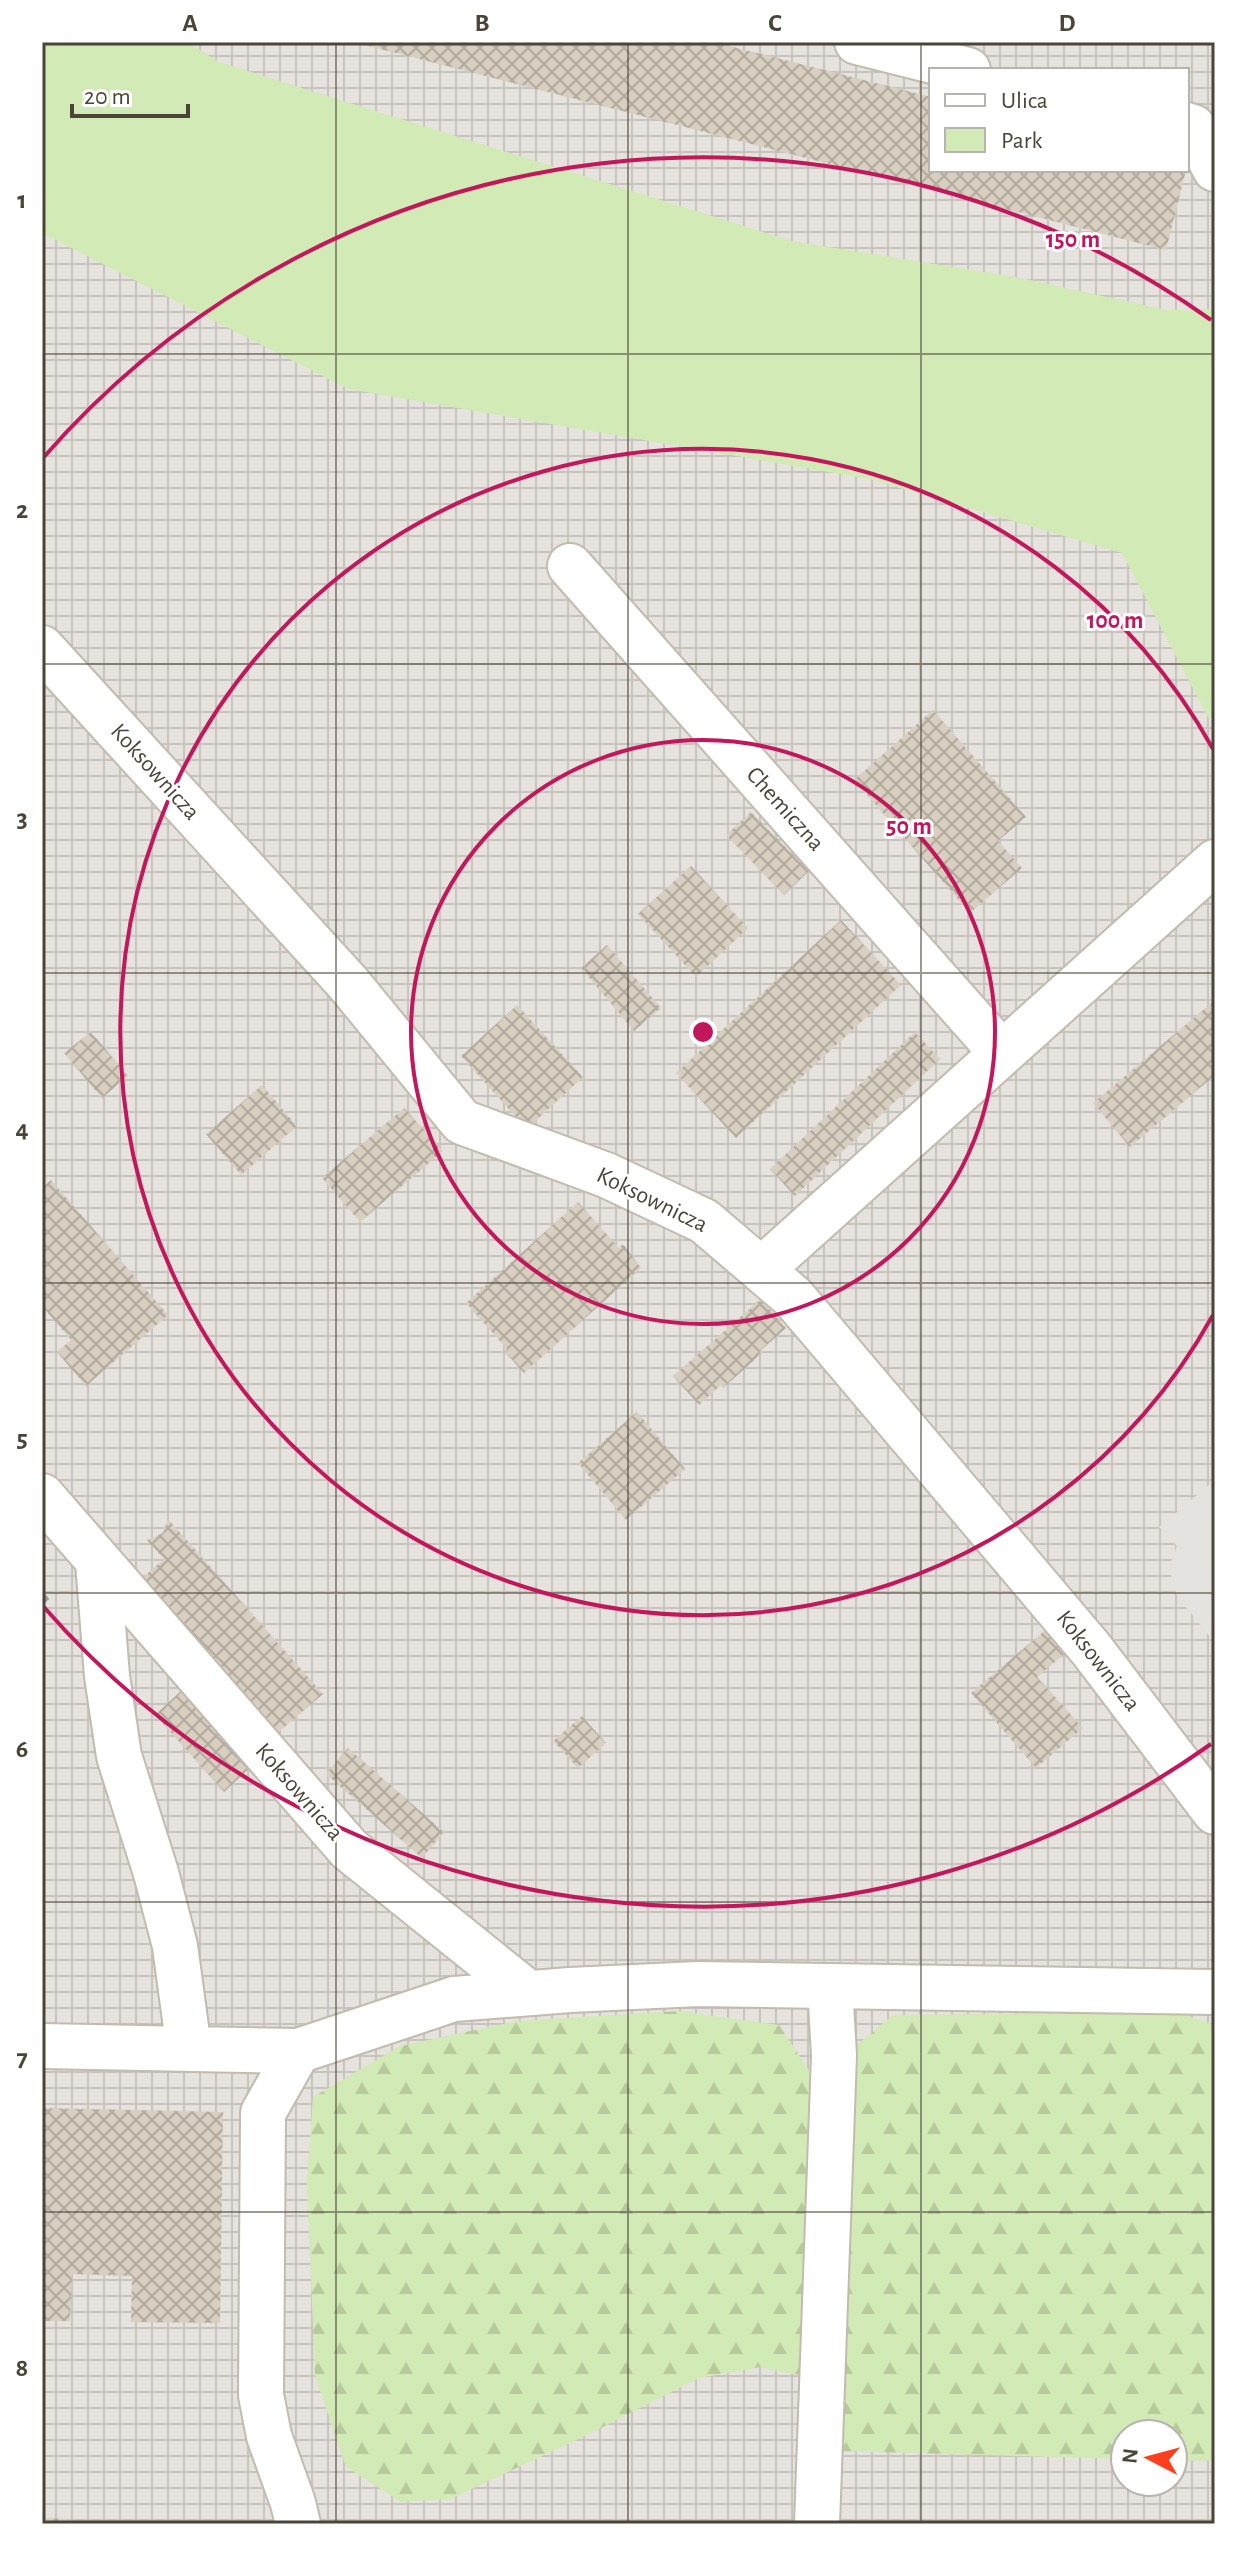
<svg xmlns="http://www.w3.org/2000/svg" width="1257" height="2566" viewBox="0 0 1257 2566" font-family="'Alegreya Sans',sans-serif">
  <style>
    .industrial { fill: url(#industrial-grid); fill-rule: evenodd }
    .green { fill: #d2eab5 }
    .forest { fill: url(#forest-firs) }
    .parking { fill: #e5e3e0 }
    .building { fill: url(#building-cross-hatch) }
    .lines { fill: none; stroke-linecap: round; stroke-linejoin: round }
    .minor-casing { stroke: #c2bbae; stroke-width: 48 }
    .minor { stroke: #fff; stroke-width: 44 }
    .rail { stroke: #9a9a9a; stroke-width: 6; stroke-dasharray: 10 10; stroke-linecap: butt }
    .grid { fill: none; stroke: #4b4439; stroke-width: 2; stroke-opacity: 0.55 }
    .ring { fill: none; stroke: #c2185b; stroke-width: 4 }
    .labels { text-anchor: middle; dominant-baseline: central; stroke-width: 6; stroke-linejoin: round; paint-order: stroke }
    .street-label { font-size: 24px; fill: #4b4439; stroke: #fff }
    .centre { fill: #c2185b; stroke: #fff; stroke-width: 4 }
    .ring-label { font-size: 24px; text-anchor: middle; font-weight: bold; fill: #c2185b; stroke: #fff; stroke-width: 6; stroke-linejoin: round; paint-order: stroke }
    .neatline { fill: none; stroke: #4b4439; stroke-width: 3 }
    .grid-label { font-size: 26px; text-anchor: middle; font-weight: bold; fill: #4b4439 }
  </style>
  <defs>
    <pattern id="industrial-grid" width="8" height="8" patternUnits="userSpaceOnUse" patternTransform="scale(2)"><rect width="8" height="8" fill="#e6e2dd"/><path d="M0 4h8M4 0v8" fill="none" stroke="#c7c3be"/></pattern>
    <pattern id="forest-firs" width="22" height="20" patternUnits="userSpaceOnUse" patternTransform="scale(2)"><rect width="22" height="20" fill="#d2eab5"/><path d="M5 1l3.5 6h-7zM16 11l3.5 6h-7z" fill="#b6ca9c"/></pattern>
    <pattern id="building-cross-hatch" width="8" height="8" patternUnits="userSpaceOnUse" patternTransform="scale(2)"><rect width="8" height="8" fill="#d8cfc1"/><path d="M0 0l8 8M0 8l8-8" fill="none" stroke="#b1aa9e"/></pattern>
  </defs>
  <rect width="100%" height="100%" fill="#f6f3ec"/>
  <!-- industrial -->
  <path class="industrial" d="M42 42H1215V2524H42ZM931 70H1187V170H931ZM1125 2434H1173V2482H1125Z"/>
  <!-- green -->
  <path class="green" d="M42 42H187L219 62 792 241 1021 278 1166 310 1215 309V716L1209 719 1122 553 869 479 348 389 42 233Z"/>
  <!-- forest -->
  <path class="forest" d="M679 2011 779 2025 816 2081 802 2376 761 2367 699 2378 581 2438 450 2499 401 2502 346 2467 315 2376 307 2183 313 2097 400 2046 517 2021Z
    M1176 2012 1215 2025V2461L1173 2460V2434H1125V2459L839 2451 852 2049 893 2015Z"/>
  <!-- parking -->
  <path class="parking" d="M1215 1480V1643L1177 1596 1169 1568 1177 1546 1159 1527Z"/>
  <!-- building -->
  <path class="building" d="M353 42H713L931 97V170H1186L1166 250Z
    M933 710 1026 817 998 841 1022 868 970 913 854 780Z
    M751 812 809 871 784 895 726 835Z
    M691 866 748 928 696 977 638 914Z
    M841 920 901 985 736 1138 676 1073Z
    M607 945 661 1008 634 1031 581 968Z
    M1215 1000V1075L1130 1147 1093 1103Z
    M517 1005 583 1077 527 1129 461 1056Z
    M91 1032 128 1076 102 1098 64 1053Z
    M915 1032 940 1059 795 1196 770 1169Z
    M262 1085 297 1126 241 1175 206 1134Z
    M404 1108 443 1151 360 1222 322 1178Z
    M51 1180 168 1315 86 1386 57 1352 71 1340 42 1306V1188Z
    M578 1202 619 1248 623 1244 641 1268 524 1373 505 1352 507 1349 466 1303Z
    M761 1299 786 1328 759 1352 761 1354 723 1388 721 1385 699 1405 673 1376Z
    M637 1412 685 1469 626 1520 578 1463Z
    M168 1519 323 1694 267 1742 132 1587 164 1559 147 1540 163 1533Z
    M1049 1627 1069 1650 1037 1677 1083 1728 1036 1768 971 1693Z
    M183 1689 252 1766 224 1792 155 1715Z
    M582 1716 606 1743 578 1768 553 1741Z
    M348 1748 444 1832 422 1858 326 1774Z
    M42 2108 223 2112 220 2323 131 2322 132 2276 72 2274 70 2321H42Z
    M42 2518 70 2519V2524H42Z"/>
  <g class="lines">
    <defs>
      <path id="minor" d="M857 42 968 70
        M1187 125 1193 127 1215 169
        M570 566 1001 1052
        M42 648 348 983 462 1122 606 1175 704 1221 793 1297 1091 1649 1215 1812
        M762 1269 1215 862
        M42 1496 349 1849 528 1993
        M98 1562 107 1676 119 1756 156 1873 175 1946 189 2049
        M42 2046 298 2051
        M298 2524 293 2503 269 2436 261 2395 263 2113 298 2051 454 1999 570 1990 698 1984 1215 1992
        M817 2524 834 2055 830 1986"/>
    </defs>
    <!-- minor casing -->
    <use href="#minor" class="minor-casing"/>
    <!-- minor -->
    <use href="#minor" class="minor"/>
    <!-- rail -->
    <path class="rail" d="M42 1595 47 1601"/>
  </g>
  <!-- grid -->
  <path class="grid" d="M336 42V2524M628 42V2524M921 42V2524M42 354H1215M42 664H1215M42 973H1215M42 1283H1215M42 1593H1215M42 1902H1215M42 2212H1215"/>
  <!-- distance rings -->
  <g class="ring">
    <circle cx="703" cy="1032" r="292"/>
    <path d="M1213 1315A583 583 0 1 1 1213 749"/>
    <path d="M1211 1744A875 875 0 0 1 43 1606M43 458A875 875 0 0 1 1211 320"/>
  </g>
  <g class="labels">
    <!-- street labels -->
    <g class="street-label">
      <text transform="translate(155 772) rotate(48)">Koksownicza</text>
      <text transform="translate(785 809) rotate(48)">Chemiczna</text>
      <text transform="translate(652 1200) rotate(26)">Koksownicza</text>
      <text transform="translate(1098 1661) rotate(52)">Koksownicza</text>
      <text transform="translate(299 1792) rotate(49)">Koksownicza</text>
    </g>
  </g>
  <circle cx="703" cy="1032" r="12" class="centre"/>
  <g class="ring-label">
    <text x="1073" y="247">150 m</text>
    <text x="1115" y="628">100 m</text>
    <text x="909" y="834">50 m</text>
  </g>
  <!-- border -->
  <rect width="1257" height="2566" fill="none" stroke="#ffffff" stroke-width="88"/>
  <!-- legend -->
  <rect x="929" y="68" width="260" height="104" fill="#ffffff" stroke="#b7b4b0" stroke-width="2"/>
  <rect x="945" y="94" width="40" height="12" fill="#ffffff" stroke="#b7b4b0" stroke-width="2"/>
  <text x="1001" y="108" font-size="24" fill="#4b4439">Ulica</text>
  <rect x="945" y="128" width="40" height="24" fill="#d2eab5" stroke="#b7b4b0" stroke-width="2"/>
  <text x="1001" y="148" font-size="24" fill="#4b4439">Park</text>
  <!-- north arrow -->
  <g transform="translate(1149 2458) rotate(276)"><circle r="38" fill="#ffffff" stroke="#b7b4b0" stroke-width="2"/>
  <path d="M0-6L14 30L0 20L-14 30Z" fill="#fc3f1d"/>
  <text y="-12" font-size="22" font-weight="bold" text-anchor="middle" fill="#4b4439">N</text>
  </g>
  <!-- scale -->
  <path d="M72 104v12h116v-12" fill="none" stroke="#4b4439" stroke-width="4"/>
  <text x="84" y="104" font-size="24" fill="#4b4439" stroke="#ffffff" stroke-width="6" paint-order="stroke">20 m</text>
  <rect x="44" y="44" width="1169" height="2478" class="neatline"/>
  <g class="grid-label">
    <text x="190" y="31">A</text>
    <text x="482" y="31">B</text>
    <text x="775" y="31">C</text>
    <text x="1067" y="31">D</text>
    <text x="22" y="208">1</text>
    <text x="22" y="518">2</text>
    <text x="22" y="827">3</text>
    <text x="22" y="1137">4</text>
    <text x="22" y="1447">5</text>
    <text x="22" y="1757">6</text>
    <text x="22" y="2066">7</text>
    <text x="22" y="2376">8</text>
  </g>
</svg>
